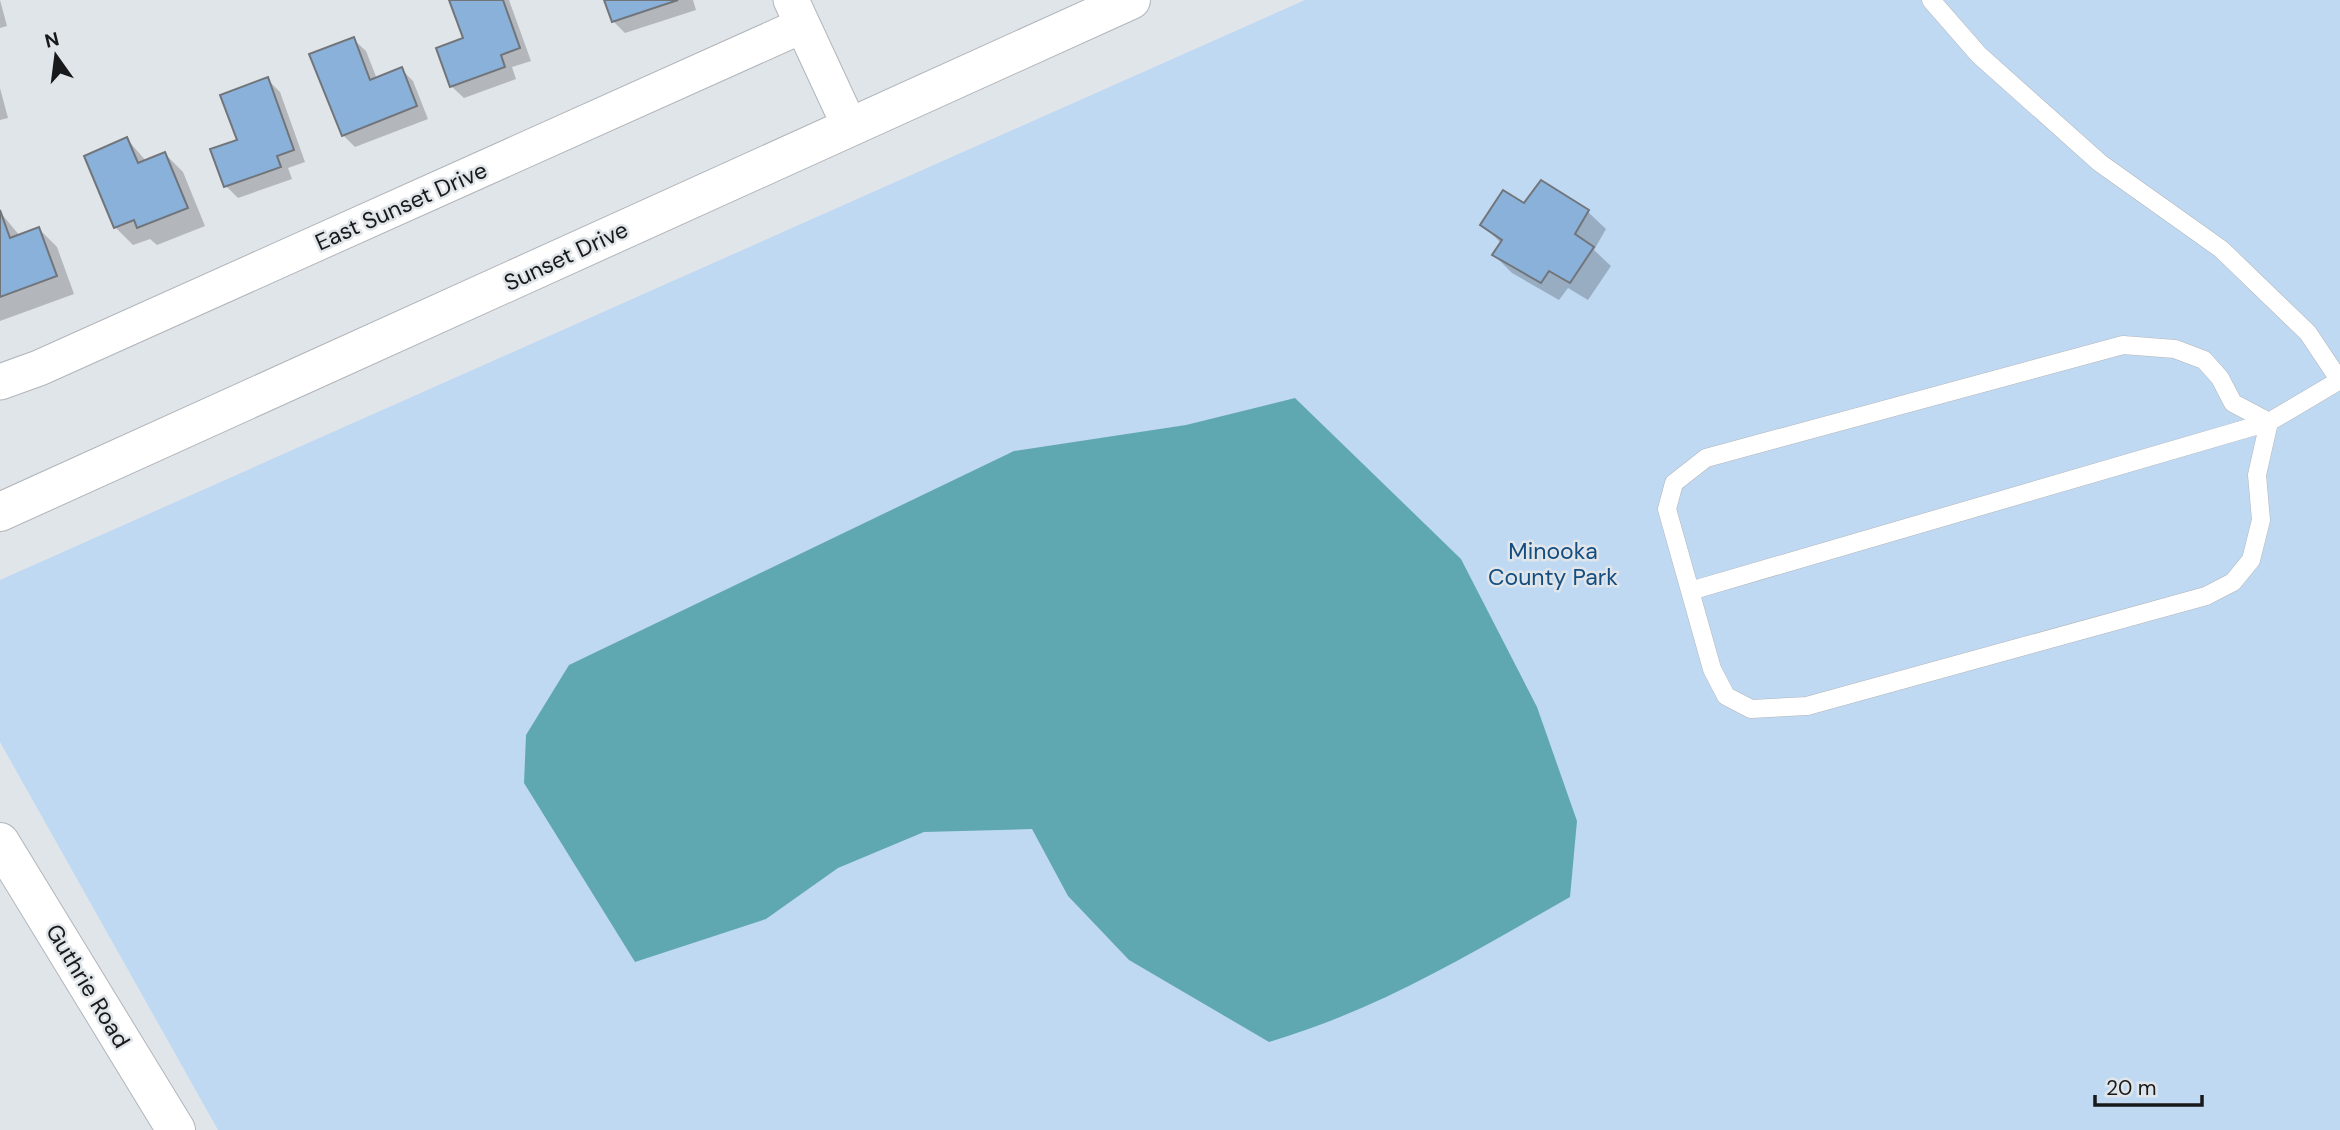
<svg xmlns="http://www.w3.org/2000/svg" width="2340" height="1130" viewBox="0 0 2340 1130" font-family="'DM Sans',sans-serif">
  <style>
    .green { fill: #c0d9f3 }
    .water { fill: #60a8b1 }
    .shadow { fill: #0003 }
    .building { fill: #8ab1da; stroke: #71757a; stroke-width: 2 }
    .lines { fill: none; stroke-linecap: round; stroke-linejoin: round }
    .lane-casing { stroke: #b1b5ba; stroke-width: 19 }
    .street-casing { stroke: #b1b5ba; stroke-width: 37 }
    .secondary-casing { stroke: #b1b5ba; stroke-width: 40 }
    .lane { stroke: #fff; stroke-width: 18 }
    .street { stroke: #fff; stroke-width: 35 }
    .secondary { stroke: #fff; stroke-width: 38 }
    .labels { text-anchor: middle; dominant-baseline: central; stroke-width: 5; stroke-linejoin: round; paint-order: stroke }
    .street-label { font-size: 23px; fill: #18191b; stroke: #e0e5ea }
    .park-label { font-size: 23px; fill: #144e81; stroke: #e0e5ea }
  </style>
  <rect width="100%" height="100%" fill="#e0e5ea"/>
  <!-- green -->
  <path class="green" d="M1305 0H2340V1130H218L0 742V580Z"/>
  <!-- water -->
  <path class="water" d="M1295 398 1461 559 1537 707 1577 821 1570 897C1470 954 1380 1009 1269 1042L1129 960 1068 896 1032 829 924 832 838 868 766 919 635 962 524 783 526 735 569 665 1014 451 1186 425Z"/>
  <!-- shadow -->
  <path class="shadow" d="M0 0 7 26 0 28Z
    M451 0H509L531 61 512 67 516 79 464 98 451 86 465 39Z
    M606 0H693L696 10 625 33 613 21Z
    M353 39 366 51 377 79 401 69 413 81 428 119 355 147 343 135Z
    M267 79 280 92 305 162 288 168 292 179 238 198 226 186 239 141Z
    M0 88 8 118 0 120Z
    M127 139 146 161 165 154 183 172 205 226 157 245 150 239 133 245 115 227Z
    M1524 205 1587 211 1606 229 1594 250 1611 266 1588 300 1568 288 1559 300 1512 273 1494 255 1502 244 1482 224Z
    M0 212 20 236 39 229 57 247 74 294 0 321Z"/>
  <!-- building -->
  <path class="building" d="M449 0H503L520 48 501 55 505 67 450 87 436 48 463 38Z
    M604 0H678L612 22Z
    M354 37 370 80 402 67 417 106 342 136 309 54Z
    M268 77 294 150 277 156 281 167 224 187 210 149 237 140 220 95Z
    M127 137 138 163 165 152 188 208 137 228 134 220 114 228 84 156Z
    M1541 180 1589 210 1575 234 1594 247 1570 283 1549 271 1541 283 1492 255 1502 240 1480 225 1503 190 1524 203Z
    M0 210 10 238 39 227 57 276 0 297Z"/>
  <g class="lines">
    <defs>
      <path id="lane" d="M1931 0 1979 55 2100 163 2221 249 2308 333 2340 381
        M2123 345 2175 349 2204 360 2220 378 2233 403 2269 422 2257 475 2261 520 2251 560 2233 582 2206 596 1807 706 1751 709 1726 696 1712 669 1667 509 1674 483 1706 458Z
        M1690 591 2269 422 2340 380"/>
      <path id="street" d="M791 0 850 127
        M0 382 39 368 801 26"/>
      <path id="secondary" d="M0 512 1131 0
        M0 842 176 1130"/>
    </defs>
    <!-- lane casing -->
    <use href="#lane" class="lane-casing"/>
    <!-- street casing -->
    <use href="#street" class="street-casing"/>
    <!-- secondary casing -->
    <use href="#secondary" class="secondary-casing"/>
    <!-- lane -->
    <use href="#lane" class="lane"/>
    <!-- street -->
    <use href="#street" class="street"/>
    <!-- secondary -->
    <use href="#secondary" class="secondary"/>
  </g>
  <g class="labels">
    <!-- street labels -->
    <g class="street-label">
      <text transform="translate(401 206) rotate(-24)">East Sunset Drive</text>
      <text transform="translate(566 256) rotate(-25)">Sunset Drive</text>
      <text transform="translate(88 986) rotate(59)">Guthrie Road</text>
    </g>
    <!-- park labels -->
    <g class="park-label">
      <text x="1553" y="551">Minooka<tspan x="1553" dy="26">County Park</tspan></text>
    </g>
  </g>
  <!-- north arrow -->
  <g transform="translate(56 56) rotate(346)" stroke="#e0e5ea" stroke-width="5" paint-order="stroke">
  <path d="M0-5L12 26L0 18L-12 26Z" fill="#18191b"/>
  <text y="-10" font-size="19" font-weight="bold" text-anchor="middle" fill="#18191b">N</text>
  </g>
  <!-- scale -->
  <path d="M2095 1095v10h107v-10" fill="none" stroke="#18191b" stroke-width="3.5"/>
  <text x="2106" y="1095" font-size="21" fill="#18191b" stroke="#e0e5ea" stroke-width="5" paint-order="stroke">20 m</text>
</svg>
